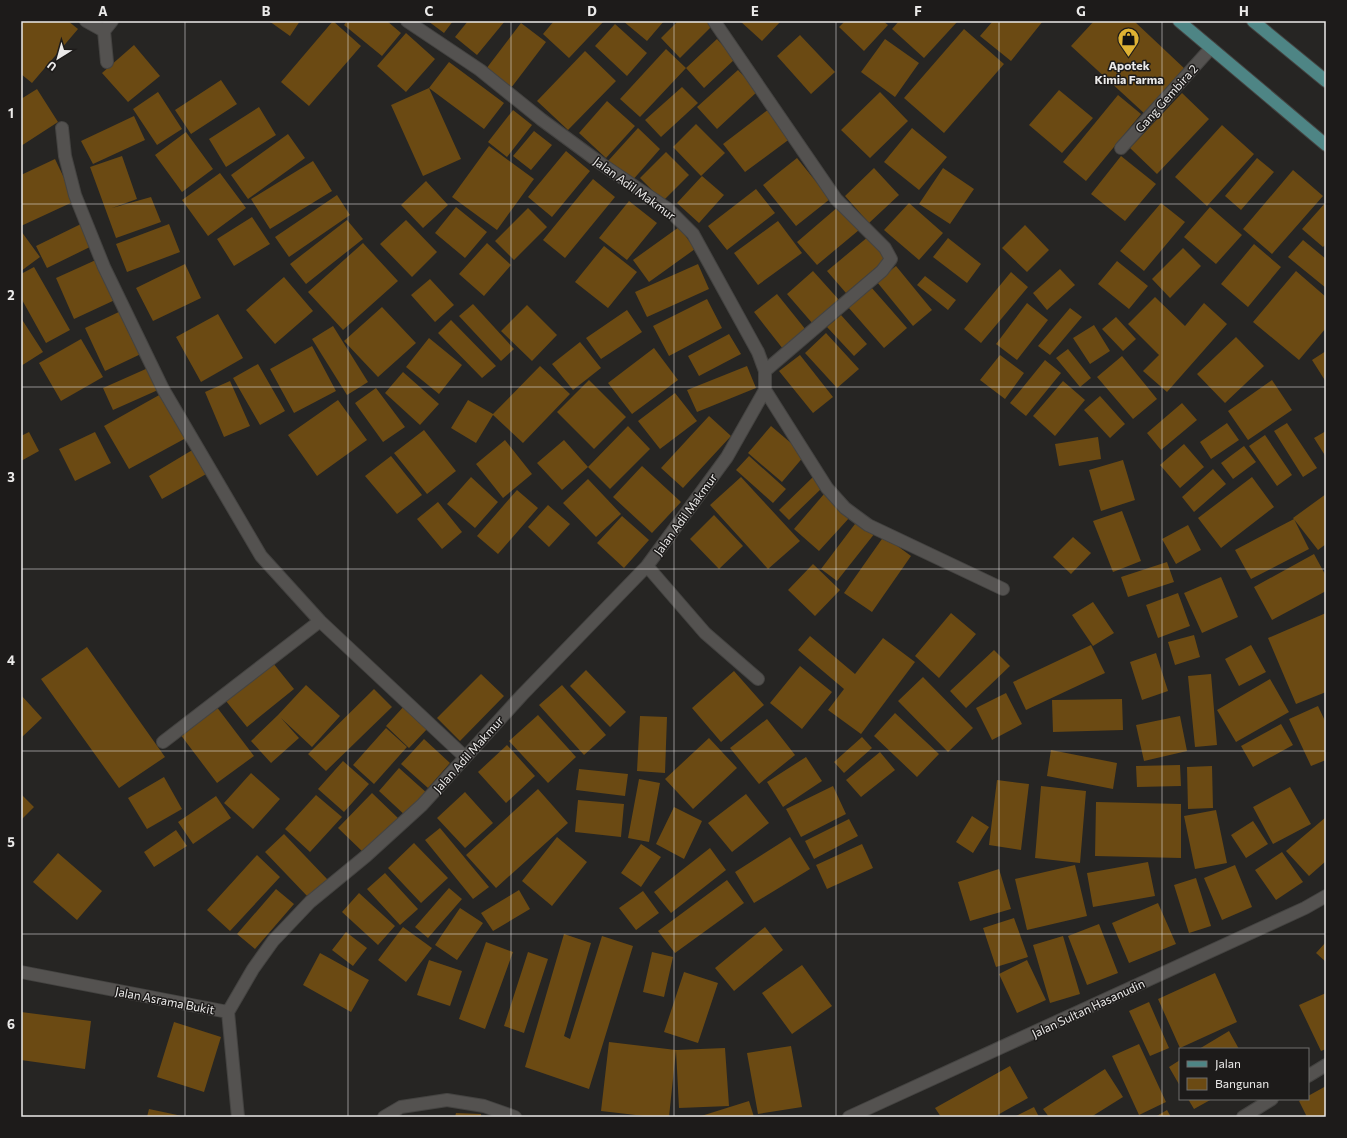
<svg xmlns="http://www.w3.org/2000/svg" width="1347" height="1138" viewBox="0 0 1347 1138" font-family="Commissioner,sans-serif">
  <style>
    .building { fill: #6b4a13 }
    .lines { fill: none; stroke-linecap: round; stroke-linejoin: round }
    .minor-casing { stroke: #444341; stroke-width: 14 }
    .major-casing { stroke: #444341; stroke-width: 14 }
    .minor { stroke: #545250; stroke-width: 12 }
    .major { stroke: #4e8585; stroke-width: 12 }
    .grid { fill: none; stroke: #ebeae9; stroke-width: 1; stroke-opacity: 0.55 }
    .labels { text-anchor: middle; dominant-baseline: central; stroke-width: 3; stroke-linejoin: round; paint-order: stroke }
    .poi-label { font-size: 12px; font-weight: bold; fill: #ebeae9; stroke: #1d1b1a }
    .street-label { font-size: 12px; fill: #ebeae9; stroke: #1d1b1a }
    .neatline { fill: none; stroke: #ebeae9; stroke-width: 1.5 }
    .grid-label { font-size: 13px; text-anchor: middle; font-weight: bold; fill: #ebeae9 }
  </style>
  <rect width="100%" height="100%" fill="#262523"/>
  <!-- building -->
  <path class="building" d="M21 21H68L78 29 32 83 21 74Z
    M269 21H300L290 36Z
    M333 21 361 46 309 106 281 82Z
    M347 21H387L401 33 382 56 344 25Z
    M428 21H453L444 33Z
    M468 21H505L477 55 455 37Z
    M554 21H604L569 58 543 34Z
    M623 21H664L647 41Z
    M678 21H708L712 26 680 58 661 38Z
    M740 21H781L762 41Z
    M845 21H883L888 25 864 51 839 27Z
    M899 21H956L957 22 924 58 892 29Z
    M993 21H1043L1011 61 980 36Z
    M1094 21H1134L1186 70 1145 114 1071 46Z
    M521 23 546 42 511 88 486 69Z
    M615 24 647 53 627 76 595 46Z
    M964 29 1004 64 944 133 904 98Z
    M406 33 435 59 406 92 377 66Z
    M800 35 835 72 811 94 777 56Z
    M717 39 735 59 704 88 686 68Z
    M885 39 919 63 895 97 861 72Z
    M134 45 160 76 128 102 102 73Z
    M666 49 686 68 640 117 620 99Z
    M585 51 616 81 568 130 537 101Z
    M449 62 504 103 484 129 429 88 461 159 423 176 391 105 429 88Z
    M738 70 758 91 717 129 697 107Z
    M221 80 237 104 191 134 175 110Z
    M682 87 698 103 661 137 645 120Z
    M37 89 58 122 21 146V99Z
    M1059 90 1093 118 1062 153 1029 125Z
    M158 92 182 129 157 145 133 109Z
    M880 92 908 121 870 158 841 130Z
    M1182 93 1209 119 1157 174 1130 148Z
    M1118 95 1141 114 1086 181 1063 162Z
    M607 101 635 126 606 158 579 133Z
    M259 107 276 135 226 167 209 139Z
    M769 109 791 138 745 172 723 144Z
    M513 110 532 125 507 157 488 142Z
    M134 116 145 140 93 164 81 141Z
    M696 124 725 153 701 176 673 147Z
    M1222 125 1254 154 1207 206 1175 177Z
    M638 128 660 149 631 182 608 161Z
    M912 128 947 157 919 190 884 162Z
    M534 131 552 145 531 170 513 156Z
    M186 132 213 169 182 192 155 155Z
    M288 134 305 158 248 199 231 175Z
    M489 146 534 179 497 230 452 197Z
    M566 151 590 171 552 217 528 197Z
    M666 152 689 175 663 201 640 178Z
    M122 156 137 199 112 208 151 197 161 222 116 238 90 167Z
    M1121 156 1156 184 1125 221 1091 194Z
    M797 158 830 199 796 226 763 185Z
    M1257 158 1274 172 1241 210 1225 196Z
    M55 159 75 201 21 226V175Z
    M313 161 332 191 270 229 251 199Z
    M874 168 899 195 869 223 845 196Z
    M943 168 974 189 950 224 919 204Z
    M1293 170 1323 196 1272 254 1243 229Z
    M220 173 246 208 208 236 182 200Z
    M702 176 724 195 699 223 677 203Z
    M593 179 615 197 565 258 543 240Z
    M426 181 448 205 423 228 401 205Z
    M756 189 775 213 727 250 708 226Z
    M337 195 350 215 289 257 275 237Z
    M629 201 657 223 627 260 599 238Z
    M1326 202V244L1323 247 1302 229Z
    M909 203 943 233 919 260 884 230Z
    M1161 203 1185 222 1144 271 1120 251Z
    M839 206 859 230 817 265 797 242Z
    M456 207 487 232 465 258 435 233Z
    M1210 207 1242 235 1216 264 1184 237Z
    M528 208 547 227 514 260 495 241Z
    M252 217 270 244 234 266 217 239Z
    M347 220 363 239 306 284 290 264Z
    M406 220 437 252 412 277 380 244Z
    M778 221 802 253 758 285 734 253Z
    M83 223 94 245 47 268 36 246Z
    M169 224 180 252 127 272 116 244Z
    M1025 225 1049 250 1027 272 1002 248Z
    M679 227 695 249 649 282 633 260Z
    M21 231 40 257 21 271Z
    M869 236 887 258 846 293 827 271Z
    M948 238 981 264 967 283 933 257Z
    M1303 240 1326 259V288L1288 257Z
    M363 243 398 281 343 330 308 292Z
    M487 243 511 265 484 296 459 274Z
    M1254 244 1281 267 1248 307 1221 284Z
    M604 246 637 272 608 308 575 282Z
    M1183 248 1201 266 1170 298 1152 279Z
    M98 259 117 299 74 319 56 278Z
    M1117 261 1148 286 1129 309 1098 284Z
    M185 264 201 298 153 321 136 288Z
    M698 264 709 289 647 317 635 292Z
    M896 266 932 310 913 326 877 282Z
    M34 267 70 330 46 343 21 298V274Z
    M1060 269 1075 285 1047 310 1033 293Z
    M813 271 840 301 813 324 787 294Z
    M1296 271 1326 297V328L1299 360 1253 322Z
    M1011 272 1028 287 981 343 964 329Z
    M925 276 956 300 948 310 917 285Z
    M284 277 313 311 275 344 246 310Z
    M430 279 454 305 435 322 411 295Z
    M871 287 907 328 884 348 848 307Z
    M777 294 806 330 783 349 754 312Z
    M1155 297 1185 326 1204 303 1227 324 1167 392 1143 371 1159 355 1128 324Z
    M707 299 722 328 669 356 653 326Z
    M1027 303 1048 320 1017 360 996 344Z
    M473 304 514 349 501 361 459 316Z
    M527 305 557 335 532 361 501 331Z
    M382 307 416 343 378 377 344 341Z
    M1070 308 1082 317 1050 355 1038 346Z
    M123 310 143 353 105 371 85 328Z
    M627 310 642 332 601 359 586 338Z
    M218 314 243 358 201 382 176 337Z
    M841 315 867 344 854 356 827 327Z
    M1116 317 1136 339 1123 351 1102 329Z
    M21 318 43 352 21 366Z
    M451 320 496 366 482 378 438 333Z
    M1094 325 1110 351 1090 364 1073 338Z
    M333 326 368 382 347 395 312 339Z
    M826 333 859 369 837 388 805 353Z
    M729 334 741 354 699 376 688 356Z
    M1236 337 1264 366 1225 403 1197 374Z
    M429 338 462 365 439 394 406 367Z
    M81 339 103 377 61 401 39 363Z
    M580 342 601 368 573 390 552 364Z
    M312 346 336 391 294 413 270 369Z
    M654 348 678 380 632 414 608 383Z
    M1068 349 1091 378 1080 387 1056 358Z
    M1326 351V382L1312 360Z
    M800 355 833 397 813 413 779 371Z
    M1000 355 1024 373 1005 399 980 380Z
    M1122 356 1157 399 1133 419 1097 377Z
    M1045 360 1061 373 1026 416 1010 403Z
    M258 364 285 411 260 425 233 378Z
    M540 366 570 394 523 443 493 415 476 443 451 428 468 400 493 414Z
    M747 366 756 388 697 412 687 390Z
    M148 368 158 390 113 410 103 388Z
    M403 372 439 404 420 425 385 393Z
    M589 380 626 417 594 449 557 412Z
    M1272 380 1292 410 1248 440 1228 411Z
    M230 381 250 426 224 437 205 392Z
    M1063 381 1085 400 1055 436 1033 416Z
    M376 388 405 427 383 442 355 403Z
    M675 393 697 421 660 449 638 421Z
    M161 394 186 438 129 469 104 426Z
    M1100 396 1125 424 1110 438 1084 410Z
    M338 400 367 440 317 476 288 435Z
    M1182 403 1197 420 1161 450 1147 433Z
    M709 416 731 436 683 488 661 468Z
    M1227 423 1239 440 1211 459 1200 442Z
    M1287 423 1317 468 1303 477 1274 431Z
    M628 426 650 449 610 489 588 467 562 490 537 463 564 440 588 467Z
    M771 426 805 455 782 482 748 453Z
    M424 430 456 471 427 494 394 453Z
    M1326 431V457L1314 438Z
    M29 432 39 451 21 461V436Z
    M95 432 111 463 75 481 59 449Z
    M1265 435 1292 475 1277 486 1249 446Z
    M1098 437 1101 459 1059 466 1055 444Z
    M505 440 532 474 503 498 476 464Z
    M1184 444 1204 467 1180 488 1160 465Z
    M1244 446 1256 462 1233 479 1221 463Z
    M194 449 208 473 162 499 149 476Z
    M391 456 422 495 397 514 365 476Z
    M749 456 786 489 773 503 736 470Z
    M1123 460 1135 500 1101 511 1089 470Z
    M642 466 681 502 652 533 613 497Z
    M1213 469 1226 484 1194 512 1182 497Z
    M814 476 824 486 789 520 779 510Z
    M471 477 498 502 475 528 447 504Z
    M741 477 800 541 768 569 710 505Z
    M1252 477 1274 507 1221 548 1198 518Z
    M588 479 621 514 596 537 563 503Z
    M517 490 538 508 498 554 477 536Z
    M824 494 850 517 819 551 794 529Z
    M1326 494V544L1318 550 1293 518Z
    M438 502 462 532 442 549 417 519Z
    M548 505 570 524 549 547 528 527Z
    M1122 511 1141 561 1113 572 1093 521Z
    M714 515 743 546 719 569 690 539Z
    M622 516 649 540 624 568 597 543Z
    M1294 519 1309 549 1251 579 1235 550Z
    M858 520 875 533 837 581 821 569Z
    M1188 525 1201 550 1176 564 1162 539Z
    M884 536 911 556 872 612 844 593Z
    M1073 537 1091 553 1071 574 1053 557Z
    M1314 554 1326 576V591L1272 620 1254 587Z
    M1167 562 1174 582 1128 597 1121 577Z
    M813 564 840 590 815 616 788 590Z
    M1221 577 1238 617 1202 633 1184 593Z
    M1178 593 1190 626 1158 638 1146 605Z
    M1093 602 1114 633 1093 646 1072 615Z
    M951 613 976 634 939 678 915 656Z
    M1326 613V692L1296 704 1268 638Z
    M1194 635 1200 657 1175 665 1168 642Z
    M810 636 855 674 883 638 915 662 861 734 828 710 844 689 798 650Z
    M1091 645 1105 673 1026 710 1013 682Z
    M1251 645 1266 672 1239 686 1225 659Z
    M87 647 165 757 119 788 41 679Z
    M994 650 1010 666 966 708 950 691Z
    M1156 653 1168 691 1142 700 1130 662Z
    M273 663 294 689 247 727 226 701Z
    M800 666 832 692 802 729 770 703Z
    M586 670 626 712 610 727 570 686Z
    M734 671 764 705 721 742 692 708Z
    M481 674 504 696 460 741 437 718Z
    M1211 674 1217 745 1195 747 1188 676Z
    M923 677 973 728 948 752 898 701Z
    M1270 679 1289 712 1236 742 1217 710Z
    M306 685 340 716 312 747 281 718 299 738 271 763 251 741 278 715Z
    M562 685 606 735 584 755 539 705Z
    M374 689 392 707 326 771 308 754Z
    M1006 693 1022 724 992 740 976 708Z
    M21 695 42 718 21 738Z
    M1122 699 1123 730 1053 732 1052 700Z
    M405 705 429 727 409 748 386 726Z
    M216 706 254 756 217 783 180 734Z
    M1318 706 1326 723V760L1311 766 1289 719Z
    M895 713 939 754 917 777 874 736Z
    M538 715 576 757 548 783 509 741Z
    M640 716 667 717 665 773 637 771Z
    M1180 716 1187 751 1144 761 1136 725Z
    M767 719 795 755 759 784 730 748Z
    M1281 724 1293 745 1253 767 1241 746Z
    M386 728 407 747 374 784 353 765Z
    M862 737 872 748 844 773 834 762Z
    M709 738 737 768 693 809 665 779Z
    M424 739 450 763 428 788 401 764Z
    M507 745 535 776 506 803 478 772Z
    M1051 750 1117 763 1113 789 1047 776Z
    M880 752 895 770 861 797 846 780Z
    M806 757 822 781 783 807 767 782Z
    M343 761 369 784 344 812 318 789Z
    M1180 765 1181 786 1137 787 1136 766Z
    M1212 766 1213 808 1188 809 1187 767Z
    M399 768 428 794 407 817 379 791Z
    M579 769 628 774 625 796 576 790Z
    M251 773 280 799 253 829 224 803Z
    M164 777 182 809 147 829 128 798Z
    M639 779 660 783 649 842 628 838Z
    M997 780 1029 784 1021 850 989 845Z
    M833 786 846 814 801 837 786 809Z
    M1041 786 1086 791 1080 863 1035 858Z
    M1290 787 1311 824 1273 844 1253 807Z
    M538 789 568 823 496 888 466 855Z
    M465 792 493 823 465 848 437 818Z
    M372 793 399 819 365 854 338 828Z
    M21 794 34 807 21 820Z
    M746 794 769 823 732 852 708 823Z
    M316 795 342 817 310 852 285 829Z
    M216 796 231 818 193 844 178 822Z
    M578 800 624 804 621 837 575 832Z
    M1096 802 1181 804V858L1095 856Z
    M674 807 702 821 684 859 656 844Z
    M1216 810 1227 863 1195 869 1184 816Z
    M972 816 989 827 973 853 956 842Z
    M1326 817V861L1309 876 1286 851Z
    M849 819 858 836 814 859 805 841Z
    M1253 821 1268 844 1246 858 1231 835Z
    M440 828 489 887 473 899 425 840Z
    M176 830 187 846 154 867 144 852Z
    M284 834 328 880 309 898 265 852Z
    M557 837 587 862 552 906 522 881Z
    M790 837 810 869 754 903 735 872Z
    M414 843 448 878 421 903 388 868Z
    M641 844 661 857 641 887 621 873Z
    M862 844 873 868 827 889 816 865Z
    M710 848 726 870 671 913 654 892Z
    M1282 852 1303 882 1276 900 1255 870Z
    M58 853 102 891 77 920 33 882Z
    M257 855 280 877 230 931 207 910Z
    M1148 862 1155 896 1093 907 1087 873Z
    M1075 865 1087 916 1027 930 1015 879Z
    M1235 865 1252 907 1222 920 1204 878Z
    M999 869 1011 909 970 921 958 882Z
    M385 873 418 909 400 925 367 889Z
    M1196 878 1211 926 1189 933 1174 885Z
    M727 880 744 903 675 953 658 931Z
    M449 888 462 899 428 938 415 927Z
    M276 889 294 904 255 949 237 934Z
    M519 890 530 909 493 931 481 913Z
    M643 891 659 913 636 930 619 908Z
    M359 893 395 926 378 945 342 912Z
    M1158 903 1176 944 1129 963 1112 923Z
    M460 908 483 923 457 960 435 945Z
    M1014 918 1028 957 996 967 983 928Z
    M1099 924 1118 973 1087 985 1068 936Z
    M403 927 432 948 406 982 378 960Z
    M765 927 783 950 734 991 715 968Z
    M346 932 367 948 353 966 332 950Z
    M564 934 591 943 564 1036 570 1039 602 936 633 946 589 1089 525 1067Z
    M1063 936 1080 994 1050 1003 1033 945Z
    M486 942 513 952 485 1029 459 1019Z
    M1326 942V962L1316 953Z
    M528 952 548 959 524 1033 504 1026Z
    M652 952 673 957 664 997 643 992Z
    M320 953 369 980 351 1012 303 985Z
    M429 960 462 971 450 1006 417 995Z
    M1027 960 1046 1000 1017 1013 999 974Z
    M802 965 832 1006 792 1034 762 993Z
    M684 972 718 983 698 1043 664 1032Z
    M1215 973 1237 1022 1180 1048 1158 999Z
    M1326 993V1049L1321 1051 1299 1005Z
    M1149 1002 1169 1048 1150 1056 1129 1011Z
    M21 1012 91 1021 85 1069 21 1060Z
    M174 1022 221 1037 204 1092 157 1077Z
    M1229 1031 1239 1049H1199Z
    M609 1042 676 1050 669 1117H653L601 1111Z
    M1139 1044 1166 1102 1139 1115 1112 1056Z
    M791 1046 802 1107 758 1114 747 1053Z
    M725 1048 729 1106 679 1108 676 1050Z
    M1180 1060V1086L1169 1067Z
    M1010 1066 1028 1098 994 1117H941L935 1108Z
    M1105 1069 1123 1097 1091 1117H1049L1043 1109Z
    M1326 1086V1117H1307L1299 1101 1302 1099H1308V1096Z
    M1188 1099H1212L1194 1109Z
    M749 1101 754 1117H698Z
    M1034 1107 1039 1117H1014Z
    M149 1109 182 1116V1117H147Z
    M1167 1110 1171 1117H1155Z
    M456 1113 481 1114V1117H455Z"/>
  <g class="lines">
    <defs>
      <path id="minor" d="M86 21 104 31 112 21
        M714 21 836 199 885 248 891 259 882 271 765 371
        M104 31 107 62
        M62 128 65 156 75 195 104 267 163 389 261 556 320 621 465 757
        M1121 148 1211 48
        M765 390 827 488 845 508 868 525 1003 589
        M647 566 705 633 758 679
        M163 742 320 621
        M21 972 228 1012
        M228 1012 253 969 273 941 310 902 366 856 422 805 522 695 647 566 727 457 765 390V371L758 352 693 234 668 209 603 165 542 120 480 70 407 21
        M228 1012 238 1117
        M1308 1076 1326 1065
        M384 1117 401 1107 447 1100 484 1106 515 1117
        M849 1117 1305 908 1326 896
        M1243 1117 1272 1099"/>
      <path id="major" d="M1179 21 1326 145
        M1253 21 1326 81"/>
    </defs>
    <!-- minor casing -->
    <use href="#minor" class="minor-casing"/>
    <!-- major casing -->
    <use href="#major" class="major-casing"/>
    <!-- minor -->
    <use href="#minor" class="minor"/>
    <!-- major -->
    <use href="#major" class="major"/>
  </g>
  <!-- grid -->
  <path class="grid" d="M185 21V1117M348 21V1117M511 21V1117M674 21V1117M836 21V1117M999 21V1117M1162 21V1117M21 204H1326M21 387H1326M21 569H1326M21 751H1326M21 934H1326"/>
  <!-- icons -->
  <defs>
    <symbol id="shop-pin" viewBox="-11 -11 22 30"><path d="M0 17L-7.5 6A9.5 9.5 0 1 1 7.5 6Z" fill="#deb133" stroke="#1d1b1a"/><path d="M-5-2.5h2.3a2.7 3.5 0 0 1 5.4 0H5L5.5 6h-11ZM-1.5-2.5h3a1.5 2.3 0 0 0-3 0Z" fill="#111"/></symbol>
  </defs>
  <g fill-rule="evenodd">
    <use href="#shop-pin" x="1116" y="26" width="25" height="34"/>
  </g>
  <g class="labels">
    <!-- poi labels -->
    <g class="poi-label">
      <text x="1129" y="65">Apotek<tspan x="1129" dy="14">Kimia Farma</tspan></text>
    </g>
    <!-- street labels -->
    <g class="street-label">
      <text transform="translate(1166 98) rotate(-48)">Gang Gembira 2</text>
      <text transform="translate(635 188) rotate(36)">Jalan Adil Makmur</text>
      <text transform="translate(685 514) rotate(-54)">Jalan Adil Makmur</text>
      <text transform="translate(468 754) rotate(-48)">Jalan Adil Makmur</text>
      <text transform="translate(165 1000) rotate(11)">Jalan Asrama Bukit</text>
      <text transform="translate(1088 1008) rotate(-25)">Jalan Sultan Hasanudin</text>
    </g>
  </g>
  <!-- border -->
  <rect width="1347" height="1138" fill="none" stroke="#1d1b1a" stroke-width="44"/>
  <!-- legend -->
  <rect x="1179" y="1048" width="130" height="52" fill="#1d1b1a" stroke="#6f6e6d"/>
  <rect x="1187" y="1061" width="20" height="6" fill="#4e8585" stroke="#6f6e6d"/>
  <text x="1215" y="1068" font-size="12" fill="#ebeae9">Jalan</text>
  <rect x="1187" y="1078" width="20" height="12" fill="#6b4a13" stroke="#6f6e6d"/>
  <text x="1215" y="1088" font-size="12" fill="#ebeae9">Bangunan</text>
  <!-- north arrow -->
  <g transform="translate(58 58) rotate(217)" stroke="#1d1b1a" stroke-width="3" paint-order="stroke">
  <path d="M0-3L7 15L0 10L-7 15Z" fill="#ebeae9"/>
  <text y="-6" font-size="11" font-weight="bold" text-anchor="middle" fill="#ebeae9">U</text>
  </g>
  <rect x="22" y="22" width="1303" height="1094" class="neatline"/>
  <g class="grid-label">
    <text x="103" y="16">A</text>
    <text x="266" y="16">B</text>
    <text x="429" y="16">C</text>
    <text x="592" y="16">D</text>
    <text x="755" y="16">E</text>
    <text x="918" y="16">F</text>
    <text x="1081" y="16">G</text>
    <text x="1244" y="16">H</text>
    <text x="11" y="118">1</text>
    <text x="11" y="300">2</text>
    <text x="11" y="482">3</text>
    <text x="11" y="665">4</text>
    <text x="11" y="847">5</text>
    <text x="11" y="1029">6</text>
  </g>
</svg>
